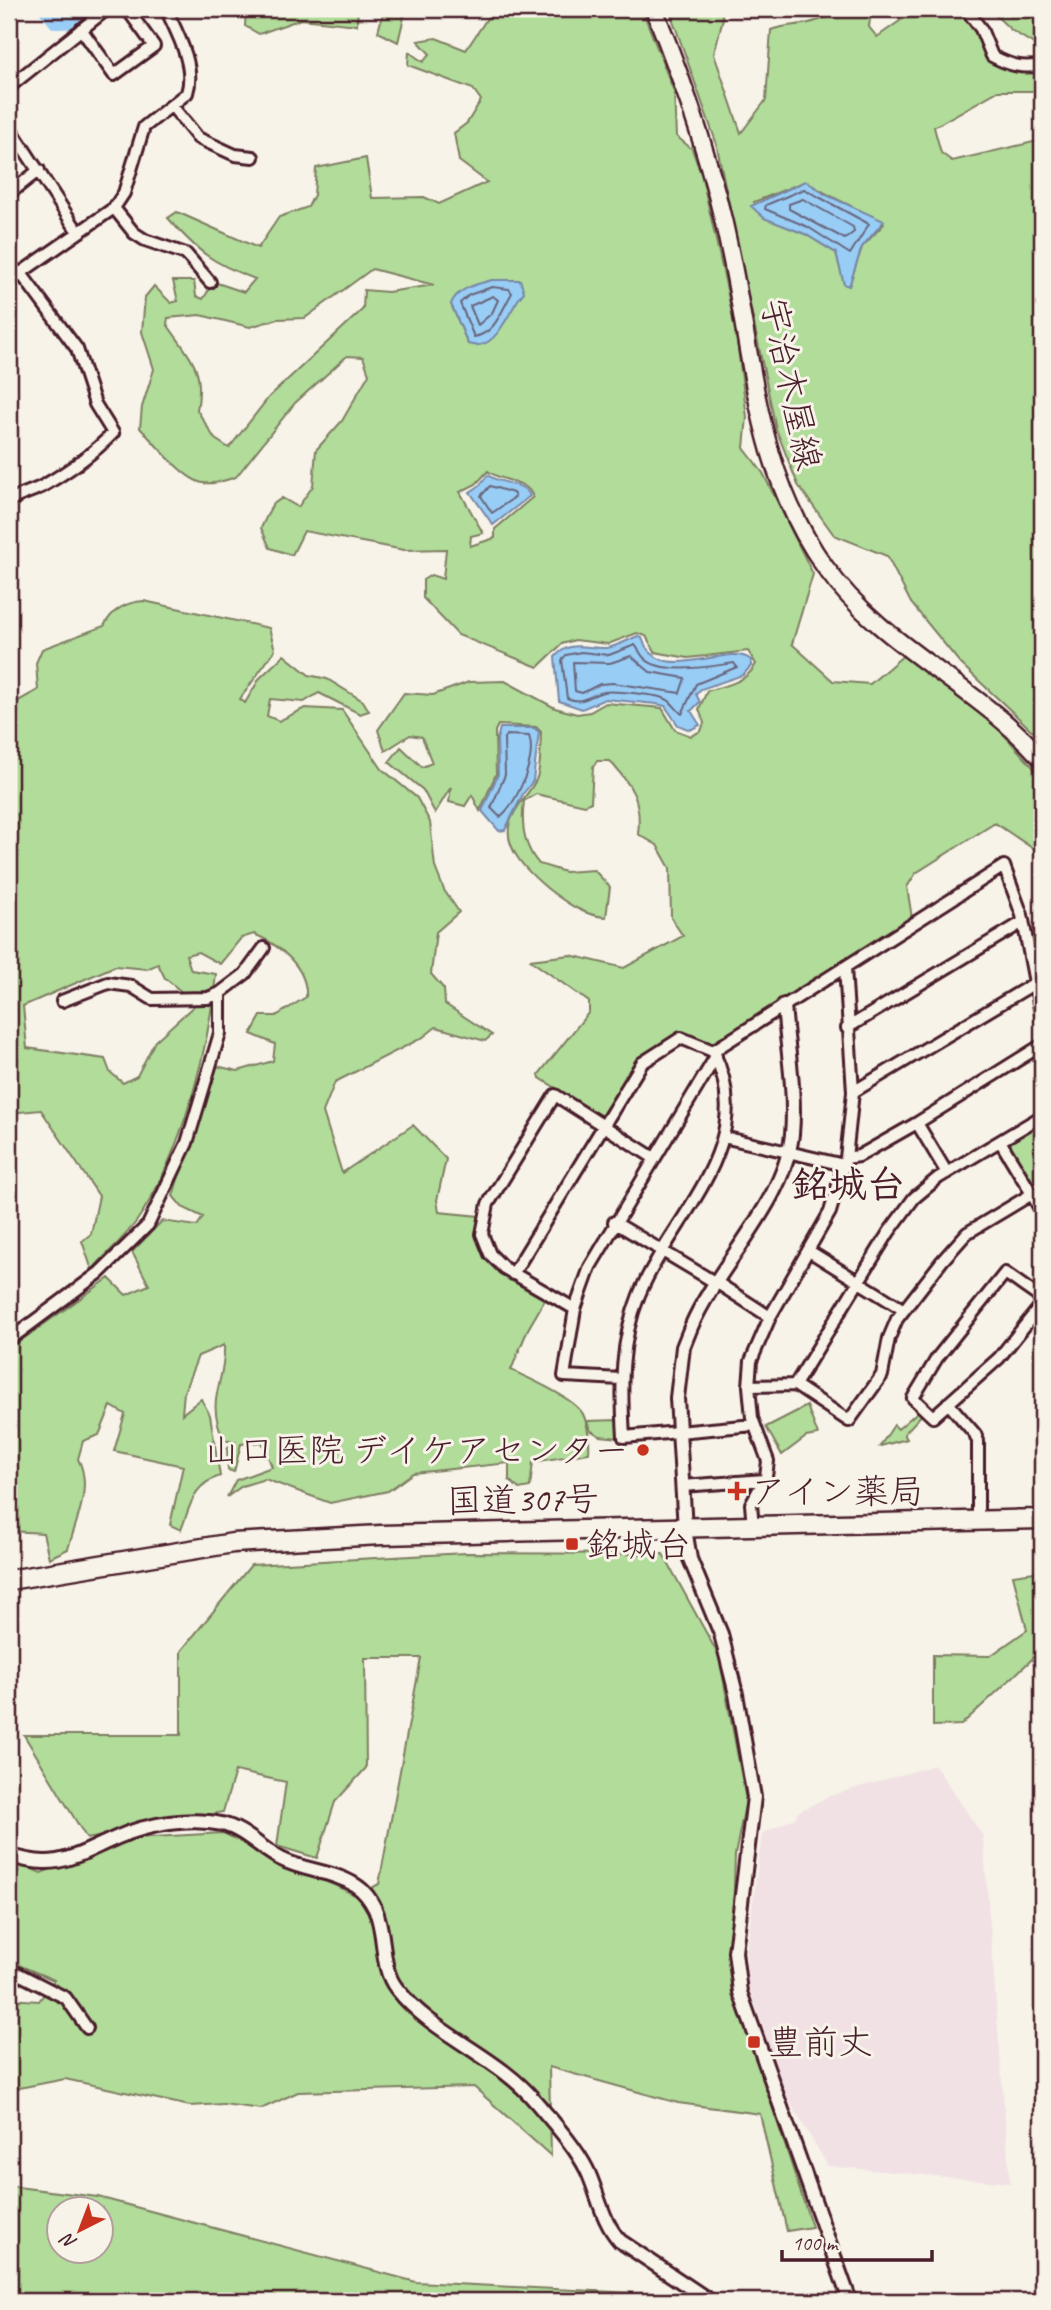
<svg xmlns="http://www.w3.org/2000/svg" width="1051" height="2310" viewBox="0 0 1051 2310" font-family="Caveat,'Klee One',sans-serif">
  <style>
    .built { fill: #f1e1e5 }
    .green { fill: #b1dc9a; stroke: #7e7e62; stroke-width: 2; fill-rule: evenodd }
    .water { fill: #98cdf6; stroke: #7987a5; stroke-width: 2 }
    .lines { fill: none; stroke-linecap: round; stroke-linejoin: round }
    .shore { stroke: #69657c; stroke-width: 2 }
    .river { stroke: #98cdf6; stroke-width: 18 }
    .minor-casing { stroke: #4a1f2b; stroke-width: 16 }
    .tertiary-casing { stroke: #4a1f2b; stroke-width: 18 }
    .primary-casing { stroke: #4a1f2b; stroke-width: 21 }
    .trunk-casing { stroke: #4a1f2b; stroke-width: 23 }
    .minor { stroke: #f7f3e8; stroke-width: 10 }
    .tertiary { stroke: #f7f3e8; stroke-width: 12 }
    .primary { stroke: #f7f3e8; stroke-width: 16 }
    .trunk { stroke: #f7f3e8; stroke-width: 18 }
    .poi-dot { fill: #c8321e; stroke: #f7f3e8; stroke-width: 2.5 }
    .labels { text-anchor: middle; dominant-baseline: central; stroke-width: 6; stroke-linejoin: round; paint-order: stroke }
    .street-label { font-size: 35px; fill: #4a1f2b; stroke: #f7f3e8 }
    .poi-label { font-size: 35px; fill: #4a1f2b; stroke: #f7f3e8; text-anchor: start }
    .quarter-label { font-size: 38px; font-weight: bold; fill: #4a1f2b; stroke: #f7f3e8 }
  </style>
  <rect width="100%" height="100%" fill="#f7f3e8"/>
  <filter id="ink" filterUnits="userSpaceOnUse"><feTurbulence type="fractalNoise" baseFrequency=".0143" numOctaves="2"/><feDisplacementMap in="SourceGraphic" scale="14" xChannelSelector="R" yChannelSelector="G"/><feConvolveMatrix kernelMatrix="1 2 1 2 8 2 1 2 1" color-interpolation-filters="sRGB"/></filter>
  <g filter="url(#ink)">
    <!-- built -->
    <path class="built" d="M935 1765 983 1836 1010 2183 828 2166 787 2097 748 1984 746 1954 762 1834 795 1818 798 1812 829 1796Z"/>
    <!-- green -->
    <path class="green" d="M246 9H358L357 25 301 19 259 34 245 26Z
      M384 9H406L398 42 378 32Z
      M488 9H642L674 92 676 136 692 149 702 177 735 326 747 417 744 448 763 473 813 574 792 644 833 681 870 684 905 654 988 717 1042 777V866L1038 852 995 823 916 873 907 887 912 918 712 1044 682 1031 638 1060 601 1116 540 1078 539 1074 589 1012V1002L530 960 570 955 624 968 683 936 671 918 670 868 657 845 638 834C642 799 632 787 610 761H597L593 767 591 802 585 805 536 794 524 801C521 823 523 846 539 864L565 872 594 870 610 887 606 917C584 916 565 902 548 889 530 874 502 849 510 822 515 806 529 794 536 780 542 767 540 746 541 732L536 727 498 725 495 731 496 774 480 811 472 795 465 806 449 802 451 787 435 813 423 790 389 762 401 747 422 767 432 763 422 737 410 735 385 751 378 730 404 693 433 695 469 682 505 681 555 708 577 714 590 712 606 703 662 708 675 730 691 736 701 731 704 723 699 709 707 691C726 685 746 683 756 664L748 651 688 658 655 652 646 636 637 633 608 644 575 640 562 644 538 667 458 635 423 598V580L431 575 443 579 446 549 404 550 304 531 292 555 270 548 261 528 272 505 282 498 298 507 313 486 316 450 342 421 369 374 363 357 347 356 295 403 236 477C226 480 213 485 203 483 184 480 154 442 140 428L142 407 154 369 142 332 145 297 154 286 171 303 178 301 173 281H194L196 296 203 299 214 282 244 292 255 279C212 263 198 252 168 218L177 212 258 248 279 217 308 207 314 195 316 168 366 158 372 198 424 197 439 204 487 182 459 161 454 133 467 123 481 100 473 89 408 65 409 52 423 62 430 54 418 41 436 38 466 50 488 17ZM372 269 434 285 388 292 364 290 363 309 269 397 229 448 215 439 197 410C205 368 190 358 167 324L168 318 200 315 250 327 277 319 305 318ZM492 280H520C511 322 503 323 468 344L451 304ZM488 471C502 483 526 478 533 497L495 529V538L470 546 471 536 483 533 460 492 476 484Z
      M669 9H720L723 18 714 54 741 133 766 100 771 30C786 24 802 26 816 21 839 14 846 6 871 10L869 27 877 37 904 18 929 17 933 9H947L954 15 963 12 973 23 984 48 1038 71 1040 79 1033 91H998L934 127 941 153 952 161 1042 140V740L960 663 911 603 887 556 834 535 798 485 776 429 716 142ZM806 181C821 194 880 218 884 224L862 247 849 286 844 284 836 253 805 234 764 218 754 202Z
      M989 9H1042V49L1011 30Z
      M144 601 269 628 275 650 240 699 245 703 260 678 284 655 309 675 327 679 363 701 369 711 360 714 319 693 304 702 270 699 267 716 279 721 305 708 342 710 382 769 417 798 430 822 435 867 444 890 459 912 436 932 431 974 444 989 445 1004 492 1035 485 1041 436 1027 422 1038 335 1082 323 1112 342 1173 413 1125 446 1159 437 1200 439 1212 479 1216C471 1261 514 1279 546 1298L528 1329 511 1370C528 1378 574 1398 583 1414 588 1425 590 1441 589 1453L533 1462 530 1487 519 1489 509 1480V1463L413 1473 388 1491 330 1503 265 1479 242 1486 227 1497 236 1480 272 1467 262 1442 241 1444 234 1472 228 1470 227 1448 235 1442 224 1440C204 1397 226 1385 224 1345L198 1356 184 1392 182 1414 201 1399 210 1415 220 1476C192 1485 191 1505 181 1530L170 1525 183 1466 114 1451 125 1414 111 1406 99 1435 83 1441 78 1459C93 1486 76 1521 68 1549L49 1558 43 1533 9 1531V1349L109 1278 126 1295 149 1285 132 1252 162 1221 197 1226 203 1217 182 1207 173 1196 212 1065 238 1071 273 1061 275 1044 251 1034 261 1016H276L306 997C308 967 278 944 254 934L241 938 220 964 198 952 186 955 191 970 216 974 214 991 183 993 165 978 158 964 147 969 115 966 23 1006 27 1048 105 1059 110 1072 123 1083 137 1076 155 1041 197 1003 212 1005C202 1074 176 1165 136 1222 123 1239 106 1254 92 1270L82 1241 91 1234 99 1196 41 1110 9 1113V706L38 690 36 663 42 649 104 626C112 610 126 602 144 601Z
      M1042 1120V1205L1009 1147 1011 1138Z
      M807 1406 818 1435 806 1437 782 1455 766 1427Z
      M922 1408 925 1411 904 1434 907 1439 880 1446 894 1425 898 1429Z
      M618 1420 619 1438 600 1436 590 1430 587 1421Z
      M465 1553 663 1554 719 1656 746 1800 735 1855 731 1981 812 2227 787 2231 760 2114 678 2103 549 2067 551 2156 474 2087 298 2092 261 2109 223 2104 190 2106 65 2079 9 2090V1999L39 2001 54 1980 9 1961V1859L41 1873 135 1838 223 1833 357 1896 379 1884 421 1658H365L366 1768 335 1802 317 1858 277 1846 286 1782 235 1771 223 1812 87 1839 24 1735H181V1651L251 1565Z
      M1042 1571V1650L961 1725 933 1726V1655L990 1656 1027 1630 1013 1575Z
      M9 2186 98 2197 416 2282 654 2294 680 2301H9ZM60 2208H102V2250H60Z"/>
    <!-- water -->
    <path class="water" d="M806 181 826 195 884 221 862 247 849 286 844 284 836 253 805 234 764 218 751 206Z
      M492 280H520L524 292C509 307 498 354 468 344L451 304C457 288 477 284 492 280Z
      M488 475C500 485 524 481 530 496L493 525 470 492 479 486Z
      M638 636 642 638C659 689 729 640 751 660V666L743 675 701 689 696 694 700 702 691 711 700 725 690 730 678 725 665 706 656 704 605 699 582 709 559 701 555 657C570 639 586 649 606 648 616 647 628 640 638 636Z
      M500 728H534L539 732 533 781 523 794 505 830 499 831 482 811 498 774 497 739Z"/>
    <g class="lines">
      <!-- shore -->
      <path class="shore" d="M804 189 869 224 850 254 808 227 765 209 766 205Z
        M803 199 853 227 854 232 845 239 789 209V204Z
        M492 287 509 289 512 293C501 311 496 333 474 337L460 303 469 295Z
        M493 296 498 300 492 313 478 325 470 306Z
        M490 486 513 493 515 497 492 513 481 496Z
        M635 645C638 648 640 654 644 658 661 676 712 666 734 663L737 667 696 684 682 714C676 710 673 702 666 699 658 695 613 690 604 692 588 695 584 705 567 698L562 660 566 655 581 652 609 655Z
        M631 656 650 672 685 678 680 693 613 683 600 684 582 693 575 691 573 662 610 663Z
        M507 735 529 736C537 758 517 803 500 817L491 808 505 775 504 738Z"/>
      <!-- river -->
      <path class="river" d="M48 9 57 20 84 19 97 9"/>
      <defs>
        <path id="minor" d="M966 9 981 29 992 56C1009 65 1022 69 1042 65
          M81 29 114 75 154 46 127 9
          M9 87 107 9
          M172 106 198 138 235 155 253 157
          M9 126 78 232
          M9 194 39 170
          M114 208 134 233 145 240 186 254 210 282
          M9 262 17 274
          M9 281 114 208 124 193 144 127 187 93C196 66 177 33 166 9
          M9 501C21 494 31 492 43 486 69 471 92 455 113 433L95 404 77 349 20 272
          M62 1001 108 983 131 986 152 999 208 998 220 993
          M847 1028 1023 922
          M713 1051 1004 866 1022 915 1042 1019
          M853 1092 1035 983
          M917 1123 947 1173
          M723 1137 844 1165
          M846 1158 859 1156 917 1123 1042 1045
          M1032 1194 1042 1213
          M614 1222 716 1283
          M809 1251 904 1310
          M513 1274 642 1063 681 1038 713 1051C761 1146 672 1215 639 1295 620 1342 621 1387 624 1437L754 1425
          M716 1282 770 1317
          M1042 1299 1005 1273 937 1358 913 1398 933 1417 999 1358 1042 1304
          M575 1309 504 1268 490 1254 482 1234 488 1204 555 1095 654 1158
          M9 1340 99 1273 148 1225 187 1143 220 1033V993L245 974 264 948
          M621 1379 564 1376 575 1309 590 1267 716 1056
          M795 1385 889 1232 914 1198 938 1178 1042 1116
          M749 1386 795 1385 849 1421 882 1375 889 1338 897 1319 942 1261 967 1233 1032 1194 1000 1141
          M948 1403 975 1434 978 1441V1521
          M682 1486 765 1480
          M753 1527 751 1504 766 1477 768 1461 752 1418 749 1386 751 1361 770 1317 830 1212 846 1158 853 1092 845 967
          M9 1969 66 1998 87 2028"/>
        <path id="tertiary" d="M784 1005C787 1047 796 1092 792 1134 785 1203 718 1264 691 1327L683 1347 677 1398 685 1529 690 1559 721 1634 736 1694 754 1797 735 1952 740 1992 850 2301
          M9 1855C57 1872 76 1855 118 1837 148 1824 190 1817 222 1824 244 1829 261 1849 281 1859 304 1871 333 1871 355 1885 365 1891 370 1899 375 1909 387 1935 379 1967 397 1989 433 2035 498 2056 536 2102 553 2122 575 2146 587 2170 598 2193 602 2222 620 2241L710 2301"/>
        <path id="primary" d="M654 9C686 88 713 167 730 251 754 363 756 470 825 567 883 648 977 685 1042 759"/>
        <path id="trunk" d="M9 1580 233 1543 381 1535 1042 1519"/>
      </defs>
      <!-- minor casing -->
      <use href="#minor" class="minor-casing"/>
      <!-- tertiary casing -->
      <use href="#tertiary" class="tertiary-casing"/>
      <!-- primary casing -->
      <use href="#primary" class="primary-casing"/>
      <!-- trunk casing -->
      <use href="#trunk" class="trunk-casing"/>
      <!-- minor -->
      <use href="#minor" class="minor"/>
      <!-- tertiary -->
      <use href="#tertiary" class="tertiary"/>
      <!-- primary -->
      <use href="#primary" class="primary"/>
      <!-- trunk -->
      <use href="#trunk" class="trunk"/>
    </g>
  </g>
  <!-- markers -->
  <g class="poi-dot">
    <circle cx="643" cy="1450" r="7"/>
    <path d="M733.5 1480.5h7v7h7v7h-7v7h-7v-7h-7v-7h7z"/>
    <rect x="565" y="1537" width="14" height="14" rx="3.5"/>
    <rect x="747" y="2035" width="14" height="14" rx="3.5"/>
  </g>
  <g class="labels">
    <!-- street labels -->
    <g class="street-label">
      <text transform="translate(791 384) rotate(78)">宇治木屋線</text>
      <text transform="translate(523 1500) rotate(-1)">国道307号</text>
    </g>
    <!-- poi labels -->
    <g class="poi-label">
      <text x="629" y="1450" text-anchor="end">山口医院 デイケアセンター</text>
      <text x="751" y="1491">アイン薬局</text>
      <text x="586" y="1544">銘城台</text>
      <text x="768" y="2042">豊前丈</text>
    </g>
    <!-- quarter labels -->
    <g class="quarter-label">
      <text x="848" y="1184">銘城台</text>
    </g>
  </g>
  <!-- margin -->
  <rect width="1051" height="2310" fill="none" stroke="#f7f3e8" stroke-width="35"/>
  <rect x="18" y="18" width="1016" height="2275" fill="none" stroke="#4a1f2b" stroke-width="2.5" filter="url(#ink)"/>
  <!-- north arrow -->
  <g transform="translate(80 2230) rotate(222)"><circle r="33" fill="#f7f3e8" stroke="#b29e9c" stroke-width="2"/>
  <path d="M0-5L12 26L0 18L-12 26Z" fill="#c8321e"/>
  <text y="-10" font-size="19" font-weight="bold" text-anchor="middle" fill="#4a1f2b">N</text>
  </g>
  <!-- scale -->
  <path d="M782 2250v10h150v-10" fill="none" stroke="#4a1f2b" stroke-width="3.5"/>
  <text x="792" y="2250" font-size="21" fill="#4a1f2b" stroke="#f7f3e8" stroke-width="5" paint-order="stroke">100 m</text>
</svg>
